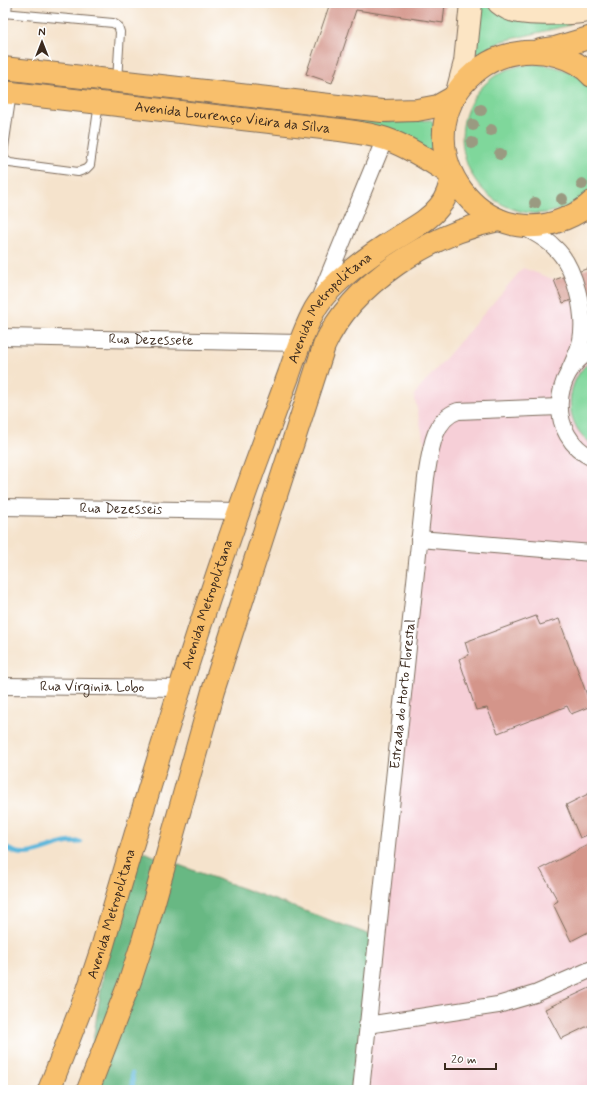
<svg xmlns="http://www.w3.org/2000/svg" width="595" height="1093" viewBox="0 0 595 1093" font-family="Mynerve,sans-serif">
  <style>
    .built { fill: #f6cfd7 }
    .green { fill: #7fd79b; stroke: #5d805c }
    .forest { fill: #67b883; stroke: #517150 }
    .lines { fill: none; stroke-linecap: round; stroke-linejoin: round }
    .stream { stroke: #5db7db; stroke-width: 5 }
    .building { fill: #d4958a }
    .lane-casing { stroke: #7c6b5b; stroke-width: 10 }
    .street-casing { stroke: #7c6b5b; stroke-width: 18 }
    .secondary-casing { stroke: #7c6b5b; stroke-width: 24 }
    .primary-casing { stroke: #7c6b5b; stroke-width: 24 }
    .lane { stroke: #fff; stroke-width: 8 }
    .street { stroke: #fff; stroke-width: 16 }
    .secondary { stroke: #fce5c4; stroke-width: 22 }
    .primary { stroke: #f8bf6c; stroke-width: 22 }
    .tree { fill: #9a9a81 }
    .labels { text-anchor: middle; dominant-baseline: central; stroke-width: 3; stroke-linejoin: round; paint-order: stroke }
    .street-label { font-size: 14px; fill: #3b2a1e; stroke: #fff }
  </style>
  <rect width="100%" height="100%" fill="#fff"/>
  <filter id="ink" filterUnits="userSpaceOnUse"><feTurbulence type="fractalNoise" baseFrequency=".025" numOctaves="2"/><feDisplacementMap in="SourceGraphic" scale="8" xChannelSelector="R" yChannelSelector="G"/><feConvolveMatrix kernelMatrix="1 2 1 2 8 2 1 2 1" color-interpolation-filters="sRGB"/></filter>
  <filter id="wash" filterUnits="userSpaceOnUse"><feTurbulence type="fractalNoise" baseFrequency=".012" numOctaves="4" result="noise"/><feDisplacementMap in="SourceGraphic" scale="16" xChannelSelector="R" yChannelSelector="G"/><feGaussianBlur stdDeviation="0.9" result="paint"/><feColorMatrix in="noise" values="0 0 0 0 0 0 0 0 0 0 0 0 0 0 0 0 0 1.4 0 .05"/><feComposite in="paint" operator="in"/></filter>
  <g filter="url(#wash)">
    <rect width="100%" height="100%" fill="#f5e3cc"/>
    <!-- built -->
    <path class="built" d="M592 267V1090H361L429 464 414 395 523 268 558 281Z"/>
    <!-- green -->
    <path class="green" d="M478 3H486L493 10 571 23 570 25 503 41 475 55Z
      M530 64C554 64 574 71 592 87V190C580 202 571 206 555 211 541 215 527 214 513 209 458 190 443 116 491 79 502 70 516 66 530 64Z
      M347 118 400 122 431 120 433 122 437 157 345 121Z
      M592 360V444C562 424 564 380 592 360Z"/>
    <!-- forest -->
    <path class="forest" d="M124 845 376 937 358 1090H85Z"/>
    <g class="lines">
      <!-- stream -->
      <path class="stream" d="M3 845C22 863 43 848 65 843 70 842 75 842 80 842
        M132 1074 133 1090"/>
    </g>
    <g id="blocks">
      <!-- building -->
      <path class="building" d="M330 3H445L443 23 356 10 332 83 306 74Z
        M592 267V293L563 303 554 280Z
        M536 616 540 625 559 619 591 706 571 714 567 706 498 733 487 708 476 710 459 659 469 655 465 642Z
        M592 792V833L580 838 566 805Z
        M592 843V930L571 941 553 904 558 901 540 869Z
        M592 987V1024L561 1039 545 1009Z"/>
    </g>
  </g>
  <g filter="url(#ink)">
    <use href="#blocks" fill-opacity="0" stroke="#7c6b5b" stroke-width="1"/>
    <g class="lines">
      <defs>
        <path id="lane" d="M3 13 113 23 118 26 120 32 117 81
          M12 93 3 154 5 160 10 163 78 172 86 169 90 165 99 103"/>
        <g id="street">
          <path d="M3 11 4 3"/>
          <path d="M522 226C534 233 546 238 555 248 575 266 586 314 581 340 579 350 574 360 570 369"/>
          <path d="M321 294 385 138"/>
          <path id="s1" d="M3 337 300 343"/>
          <path d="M592 350C550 373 548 436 592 458"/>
          <path id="s2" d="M3 507 239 511"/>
          <path d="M419 539 592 553"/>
          <path id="s3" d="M3 686 181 688"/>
          <path d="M367 1025 498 1005 535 994 592 969"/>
          <path id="s4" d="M361 1090 426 478C430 455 432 419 458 411L559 407"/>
        </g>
        <path id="secondary" d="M499 3C505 8 512 11 519 12 535 15 576 14 592 10
          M457 92 465 62 471 3"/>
        <g id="primary">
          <path d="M541 50 555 48 592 37"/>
          <path d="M3 68 382 111 417 110 438 106 454 97"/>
          <path d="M592 76C574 56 542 49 517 53 496 56 477 68 463 84 407 153 483 254 564 219 574 215 584 210 592 202"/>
          <path id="s5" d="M3 92 340 130C355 132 371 134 386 139 409 147 431 162 452 175"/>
          <path id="s6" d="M49 1090 88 990 102 948C149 787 197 626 254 469 266 437 277 406 289 374 296 353 304 329 315 309 330 283 371 254 397 238 411 229 428 221 439 207 447 198 450 187 452 175"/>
          <path d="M88 1090 130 981 143 941 213 691 324 346C352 283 432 233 499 220"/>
        </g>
      </defs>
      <!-- lane casing -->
      <use href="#lane" class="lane-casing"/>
      <!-- street casing -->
      <use href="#street" class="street-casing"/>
      <!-- secondary casing -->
      <use href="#secondary" class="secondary-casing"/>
      <!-- primary casing -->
      <use href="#primary" class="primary-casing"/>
      <!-- lane -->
      <use href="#lane" class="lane"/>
      <!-- street -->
      <use href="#street" class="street"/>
      <!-- secondary -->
      <use href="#secondary" class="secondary"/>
      <!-- primary -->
      <use href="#primary" class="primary"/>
    </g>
    <!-- trees -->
    <g class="tree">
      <circle cx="481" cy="110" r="6"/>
      <circle cx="473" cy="125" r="6"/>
      <circle cx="491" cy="130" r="6"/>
      <circle cx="472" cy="143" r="6"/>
      <circle cx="500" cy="154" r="6"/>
      <circle cx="582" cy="184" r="6"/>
      <circle cx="562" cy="199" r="6"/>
      <circle cx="535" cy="203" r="6"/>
    </g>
  </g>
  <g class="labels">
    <!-- street labels -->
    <g class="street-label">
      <text stroke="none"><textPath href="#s5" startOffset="231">Avenida Lourenço Vieira da Silva</textPath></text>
      <text stroke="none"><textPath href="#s6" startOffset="835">Avenida Metropolitana</textPath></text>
      <text stroke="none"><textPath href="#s1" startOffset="148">Rua Dezessete</textPath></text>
      <text stroke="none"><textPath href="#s2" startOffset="118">Rua Dezesseis</textPath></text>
      <text stroke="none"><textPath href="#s6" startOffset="511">Avenida Metropolitana</textPath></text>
      <text stroke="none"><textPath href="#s3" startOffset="89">Rua Virginia Lobo</textPath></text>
      <text stroke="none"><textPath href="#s4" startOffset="398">Estrada do Horto Florestal</textPath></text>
      <text stroke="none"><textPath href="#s6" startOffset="187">Avenida Metropolitana</textPath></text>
    </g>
  </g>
  <!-- margin -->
  <rect width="595" height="1093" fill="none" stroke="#fff" stroke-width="16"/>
  <!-- north arrow -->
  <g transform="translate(42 42)" stroke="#ffffff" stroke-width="3" paint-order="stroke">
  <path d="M0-3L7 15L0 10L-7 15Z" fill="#3b2a1e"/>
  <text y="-6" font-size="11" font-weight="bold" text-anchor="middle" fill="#3b2a1e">N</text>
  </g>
  <!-- scale -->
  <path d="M445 1063v6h51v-6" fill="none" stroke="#3b2a1e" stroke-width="2"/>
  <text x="451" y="1063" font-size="12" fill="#3b2a1e" stroke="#ffffff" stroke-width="3" paint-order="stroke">20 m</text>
</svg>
